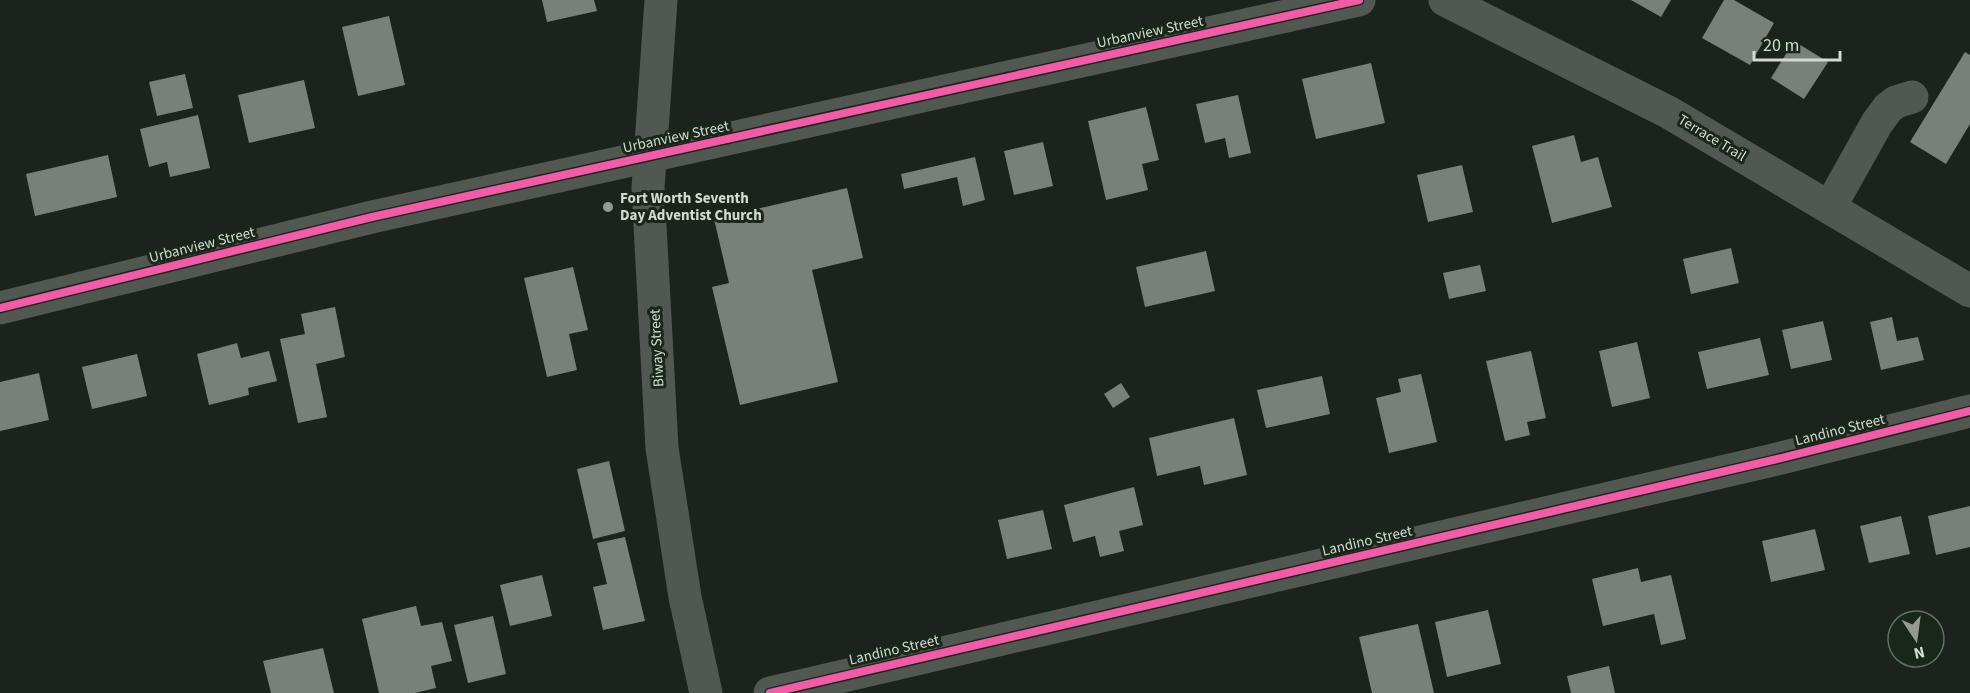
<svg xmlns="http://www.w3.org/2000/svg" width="1970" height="693" viewBox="0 0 1970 693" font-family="'Source Sans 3',sans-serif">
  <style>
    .building { fill: #797f79 }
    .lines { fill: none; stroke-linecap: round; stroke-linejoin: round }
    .minor { stroke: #515851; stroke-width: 33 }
    .cycleway-casing { stroke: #19261a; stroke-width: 11 }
    .cycleway { stroke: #f35aa7; stroke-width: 8 }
    .poi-dot { fill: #929a93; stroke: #19261a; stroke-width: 2 }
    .labels { text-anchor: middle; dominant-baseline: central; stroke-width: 6; stroke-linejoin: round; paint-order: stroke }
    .street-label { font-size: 15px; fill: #d2dad2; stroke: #19261a }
    .poi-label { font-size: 15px; font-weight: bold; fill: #d2dad2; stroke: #19261a; text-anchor: start }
  </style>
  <rect width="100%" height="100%" fill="#1c231d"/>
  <!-- building -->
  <path class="building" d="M542 0H594L597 11 547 22Z
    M1631 0H1671L1661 17Z
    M1724 0H1734L1774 23 1750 65 1702 38Z
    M389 16 405 85 358 96 342 27Z
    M1794 41 1828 62 1804 99 1771 78Z
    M1965 52 1970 55V124L1946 164 1910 142Z
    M1371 63 1385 123 1316 139 1302 79Z
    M185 74 193 108 157 116 149 82Z
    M304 80 315 128 249 143 238 95Z
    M1238 95 1251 153 1229 158 1225 138 1205 143 1196 104Z
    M1146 107 1159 160 1142 164 1148 190 1106 200 1088 121Z
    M198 115 210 168 170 177 167 162 149 167 140 129Z
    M1574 135 1581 162 1598 157 1612 207 1552 223 1532 146Z
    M1043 142 1053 186 1014 195 1004 151Z
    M108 155 117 197 35 216 26 174Z
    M975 157 985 200 963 206 957 177 904 189 901 174Z
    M1462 165 1473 212 1428 222 1417 175Z
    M847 188 863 258 812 270 838 382 740 405 712 287 729 283 714 219Z
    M1731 248 1739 283 1691 294 1683 259Z
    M1206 251 1215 291 1145 307 1136 267Z
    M1480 265 1486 291 1449 299 1443 273Z
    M573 267 588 330 569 334 577 370 547 377 524 278Z
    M335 307 345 357 316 364 327 417 298 423 280 339 305 334 301 314Z
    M1892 317 1897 341 1918 337 1924 360 1881 370 1870 322Z
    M1823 321 1832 360 1791 369 1782 330Z
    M1760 338 1769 375 1707 389 1698 352Z
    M1637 342 1650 398 1612 407 1599 351Z
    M237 343 241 358 269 351 277 381 248 388 249 395 209 405 197 354Z
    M1531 351 1546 418 1527 422 1530 435 1505 441 1486 361Z
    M137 354 147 396 92 409 82 367Z
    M39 373 49 420 0 431V382Z
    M1421 374 1437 442 1389 453 1376 398 1401 392 1398 379Z
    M1322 376 1330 414 1266 428 1257 390Z
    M1121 383 1130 397 1113 408 1104 394Z
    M1234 418 1247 475 1204 485 1200 466 1157 476 1149 438Z
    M609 461 625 531 593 539 577 469Z
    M1134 487 1143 525 1119 531 1124 551 1100 557 1095 536 1073 542 1064 505Z
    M1970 506V547L1936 555 1928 516Z
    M1043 510 1052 549 1007 559 998 520Z
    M1901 516 1910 554 1869 563 1860 526Z
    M1815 529 1825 570 1771 582 1762 541Z
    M625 537 645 621 603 630 593 587 607 584 597 543Z
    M1638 568 1641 582 1671 575 1686 639 1661 645 1654 614 1603 626 1592 579Z
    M542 575 552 616 510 626 500 585Z
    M416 606 421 626 442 622 452 661 431 666 436 688 415 693H379L362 619Z
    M1488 610 1501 664 1447 677 1435 622Z
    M493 616 506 674 468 683 454 625Z
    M1418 624 1434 693H1372L1359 637Z
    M323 648 334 693H271L263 661Z
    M1609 666 1615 693H1571L1567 676Z"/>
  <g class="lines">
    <!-- minor -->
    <path class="minor" d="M661 0 648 188 662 448 685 597 706 693
      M1445 0 1668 112 1970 291
      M1830 207 1877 123 1888 108 1896 102 1912 97
      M0 308 372 217 1359 0
      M770 693 1773 460 1970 411"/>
    <defs>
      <path id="cycleway" d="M0 308 372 217 1359 0
        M770 693 1773 460 1970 411"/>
    </defs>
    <!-- cycleway casing -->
    <use href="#cycleway" class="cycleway-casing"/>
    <!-- cycleway -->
    <use href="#cycleway" class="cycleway"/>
  </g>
  <!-- markers -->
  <circle class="poi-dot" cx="608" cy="207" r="6"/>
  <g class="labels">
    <!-- street labels -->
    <g class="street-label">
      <text transform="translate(1150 32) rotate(-12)">Urbanview Street</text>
      <text transform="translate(676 137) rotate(-12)">Urbanview Street</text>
      <text transform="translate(1712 138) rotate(31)">Terrace Trail</text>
      <text transform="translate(202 245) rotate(-14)">Urbanview Street</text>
      <text transform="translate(657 348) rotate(-93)">Biway Street</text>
      <text transform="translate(1840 430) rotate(-14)">Landino Street</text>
      <text transform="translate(1367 541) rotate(-13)">Landino Street</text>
      <text transform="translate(894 650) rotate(-13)">Landino Street</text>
    </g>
    <!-- poi labels -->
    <g class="poi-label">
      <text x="620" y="198">Fort Worth Seventh<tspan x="620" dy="17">Day Adventist Church</tspan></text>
    </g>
  </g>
  <!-- north arrow -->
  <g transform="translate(1916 639) rotate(167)"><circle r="28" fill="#19261a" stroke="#636e64" stroke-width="1.5"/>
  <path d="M0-4.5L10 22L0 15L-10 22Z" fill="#929a93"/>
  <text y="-9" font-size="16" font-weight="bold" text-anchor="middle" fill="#d2dad2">N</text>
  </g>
  <!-- scale -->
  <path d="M1754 51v9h86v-9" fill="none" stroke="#d2dad2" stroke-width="3"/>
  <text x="1763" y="51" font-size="18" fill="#d2dad2" stroke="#19261a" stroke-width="4.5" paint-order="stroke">20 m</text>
</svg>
